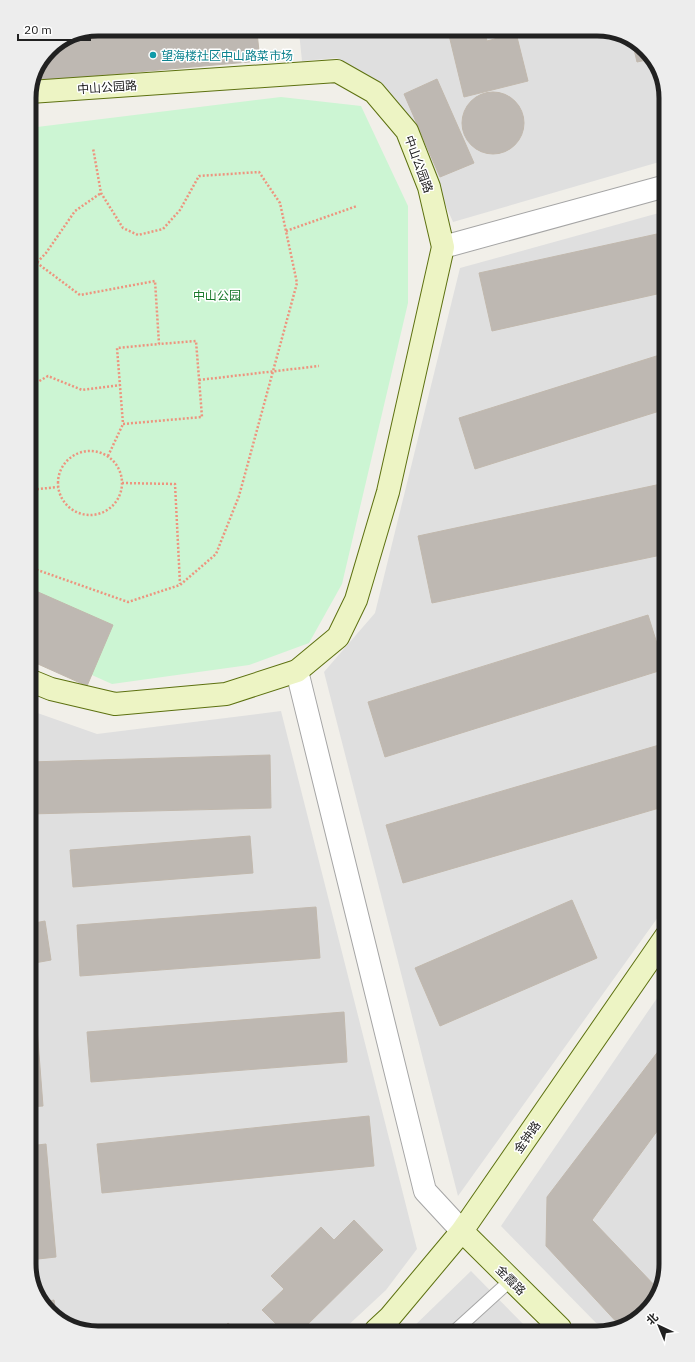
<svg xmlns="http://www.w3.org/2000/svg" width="695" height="1362" viewBox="0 0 695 1362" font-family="'IBM Plex Sans','Noto Sans SC',sans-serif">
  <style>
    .residential { fill: #dfdfdf }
    .park { fill: #ccf5d3 }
    .building { fill: #beb8b2; stroke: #c1b8ad }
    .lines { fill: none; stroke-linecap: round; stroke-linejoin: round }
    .lane-casing { stroke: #a5a5a5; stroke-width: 14 }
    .street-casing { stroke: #a5a5a5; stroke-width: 24 }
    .secondary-casing { stroke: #5d7110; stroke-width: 24 }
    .path { stroke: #ed947e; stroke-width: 2.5; stroke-dasharray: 2 2; stroke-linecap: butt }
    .lane { stroke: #fff; stroke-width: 12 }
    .street { stroke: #fff; stroke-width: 22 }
    .secondary { stroke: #edf4c4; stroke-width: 22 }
    .culture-dot { fill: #0f9aa8; stroke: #fff; stroke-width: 1.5 }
    .labels { text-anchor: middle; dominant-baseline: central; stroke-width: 3; stroke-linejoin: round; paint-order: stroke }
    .culture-label { font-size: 12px; fill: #0d838f; stroke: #fff; text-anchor: start }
    .street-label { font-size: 12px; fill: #212121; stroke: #fff }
    .park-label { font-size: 12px; fill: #177829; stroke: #fff }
    .rim { fill: none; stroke: #212121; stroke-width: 5 }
  </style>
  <rect width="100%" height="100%" fill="#f1efe9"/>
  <!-- residential -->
  <path class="residential" d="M601 29 639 43 661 72 666 98V160L453 222 403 108 337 58 302 61 299 32Z
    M666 211V906L458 1196 324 672 375 613 460 268Z
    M29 710 97 734 281 711 417 1249 386 1290 343 1330 94 1333 60 1321 34 1290 29 1264Z
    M666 985V1264L654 1302 623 1328H601L501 1226Z
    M471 1271 528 1329 410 1330Z"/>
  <!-- park -->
  <path class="park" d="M281 97 361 106 408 206V303L342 584 309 643 249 665 112 684 29 647V128Z"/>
  <!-- building -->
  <path class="building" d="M484 30 487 41 516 33 528 81 464 97 448 31Z
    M257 32 260 61 35 81 49 49 72 34Z
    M632 41 639 43 651 59 637 62Z
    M437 79 474 163 440 177 404 94Z
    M462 123a31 31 0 1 1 62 0a31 31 0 1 1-62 0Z
    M666 232V292L492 331 479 273Z
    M666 353V409L475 469 459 418Z
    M661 484 666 510V554L432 603 418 536Z
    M29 588 113 625 87 686 29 660Z
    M648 615 665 669 385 757 368 702Z
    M666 743V806L403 883 386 825Z
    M270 755 271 808 29 814V762Z
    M250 836 253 873 73 887 70 850Z
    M572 900 597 958 440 1026 415 968Z
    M316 907 320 958 80 976 77 925Z
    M45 921 51 960 29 964V924Z
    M344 1012 347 1062 91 1082 87 1032Z
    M36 1015 43 1106 29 1107V1016Z
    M666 1041V1119L592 1220 658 1289 654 1302 622 1328 546 1246 547 1197Z
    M369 1116 374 1166 102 1193 97 1144Z
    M46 1144 56 1257 29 1260V1146Z
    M666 1206V1220L659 1215Z
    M354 1220 383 1250 301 1331H283L262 1310 284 1289 271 1276 321 1227 334 1240Z
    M54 1300 57 1319 44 1302Z
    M228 1323 237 1331 219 1332Z"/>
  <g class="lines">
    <defs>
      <path id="lane" d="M457 1329 511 1280"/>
      <path id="street" d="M443 247 666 186
        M297 671 425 1191 462 1231"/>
      <path id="secondary" d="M29 680 51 689 115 704 226 694 297 671 338 637 356 600 388 492 443 247 429 187 407 131 374 92 337 71 30 92
        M462 1231 560 1328
        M376 1330 390 1317 462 1231 666 936"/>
    </defs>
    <!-- lane casing -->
    <use href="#lane" class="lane-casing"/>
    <!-- street casing -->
    <use href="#street" class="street-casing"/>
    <!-- secondary casing -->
    <use href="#secondary" class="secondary-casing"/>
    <!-- path -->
    <path class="path" d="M286 231 357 206
      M29 260 37 263 80 295 155 281 159 344 117 348 123 424 202 417 196 341 159 344
      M29 271 46 253 75 211 101 193
      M199 380 319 366
      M29 387 48 376 82 390 120 385
      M58 483a32 32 0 1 1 64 0a32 32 0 1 1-64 0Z
      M108 456 123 424
      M122 483 175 484 180 584
      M29 490 58 487
      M29 567 128 602 180 585 216 554 239 496 297 283 280 203 259 172 199 176 180 210 163 229 138 235 123 228 101 193 93 148"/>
    <!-- lane -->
    <use href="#lane" class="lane"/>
    <!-- street -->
    <use href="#street" class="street"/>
    <!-- secondary -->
    <use href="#secondary" class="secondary"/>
  </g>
  <!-- markers -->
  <circle class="culture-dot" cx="153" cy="55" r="4"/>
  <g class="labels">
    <!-- culture labels -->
    <g class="culture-label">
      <text x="161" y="55">望海楼社区中山路菜市场</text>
    </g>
    <!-- street labels -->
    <g class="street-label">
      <text transform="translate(107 87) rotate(-4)">中山公园路</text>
      <text transform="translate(419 164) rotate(70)">中山公园路</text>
      <text transform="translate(527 1137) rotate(-55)">金钟路</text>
      <text transform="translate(511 1280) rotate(45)">金霞路</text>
    </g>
    <!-- park labels -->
    <g class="park-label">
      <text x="217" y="295">中山公园</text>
    </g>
  </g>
  <!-- crop -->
  <path d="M0 0H695V1362H0ZM98 36H597A62 62 0 0 1 659 98V1264A62 62 0 0 1 597 1326H98A62 62 0 0 1 36 1264V98A62 62 0 0 1 98 36Z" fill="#ededed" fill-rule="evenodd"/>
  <path class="rim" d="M98 36H597A62 62 0 0 1 659 98V1264A62 62 0 0 1 597 1326H98A62 62 0 0 1 36 1264V98A62 62 0 0 1 98 36Z"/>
  <!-- north arrow -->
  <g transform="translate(659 1326) rotate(316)" stroke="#ffffff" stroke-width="3" paint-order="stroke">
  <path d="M0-3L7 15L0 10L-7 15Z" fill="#212121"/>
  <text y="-6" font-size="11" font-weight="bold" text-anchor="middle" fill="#212121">北</text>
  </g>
  <!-- scale -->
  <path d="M18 34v6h72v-6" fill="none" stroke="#212121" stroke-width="2"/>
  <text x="24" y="34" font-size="12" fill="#212121" stroke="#ffffff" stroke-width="3" paint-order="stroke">20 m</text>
</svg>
